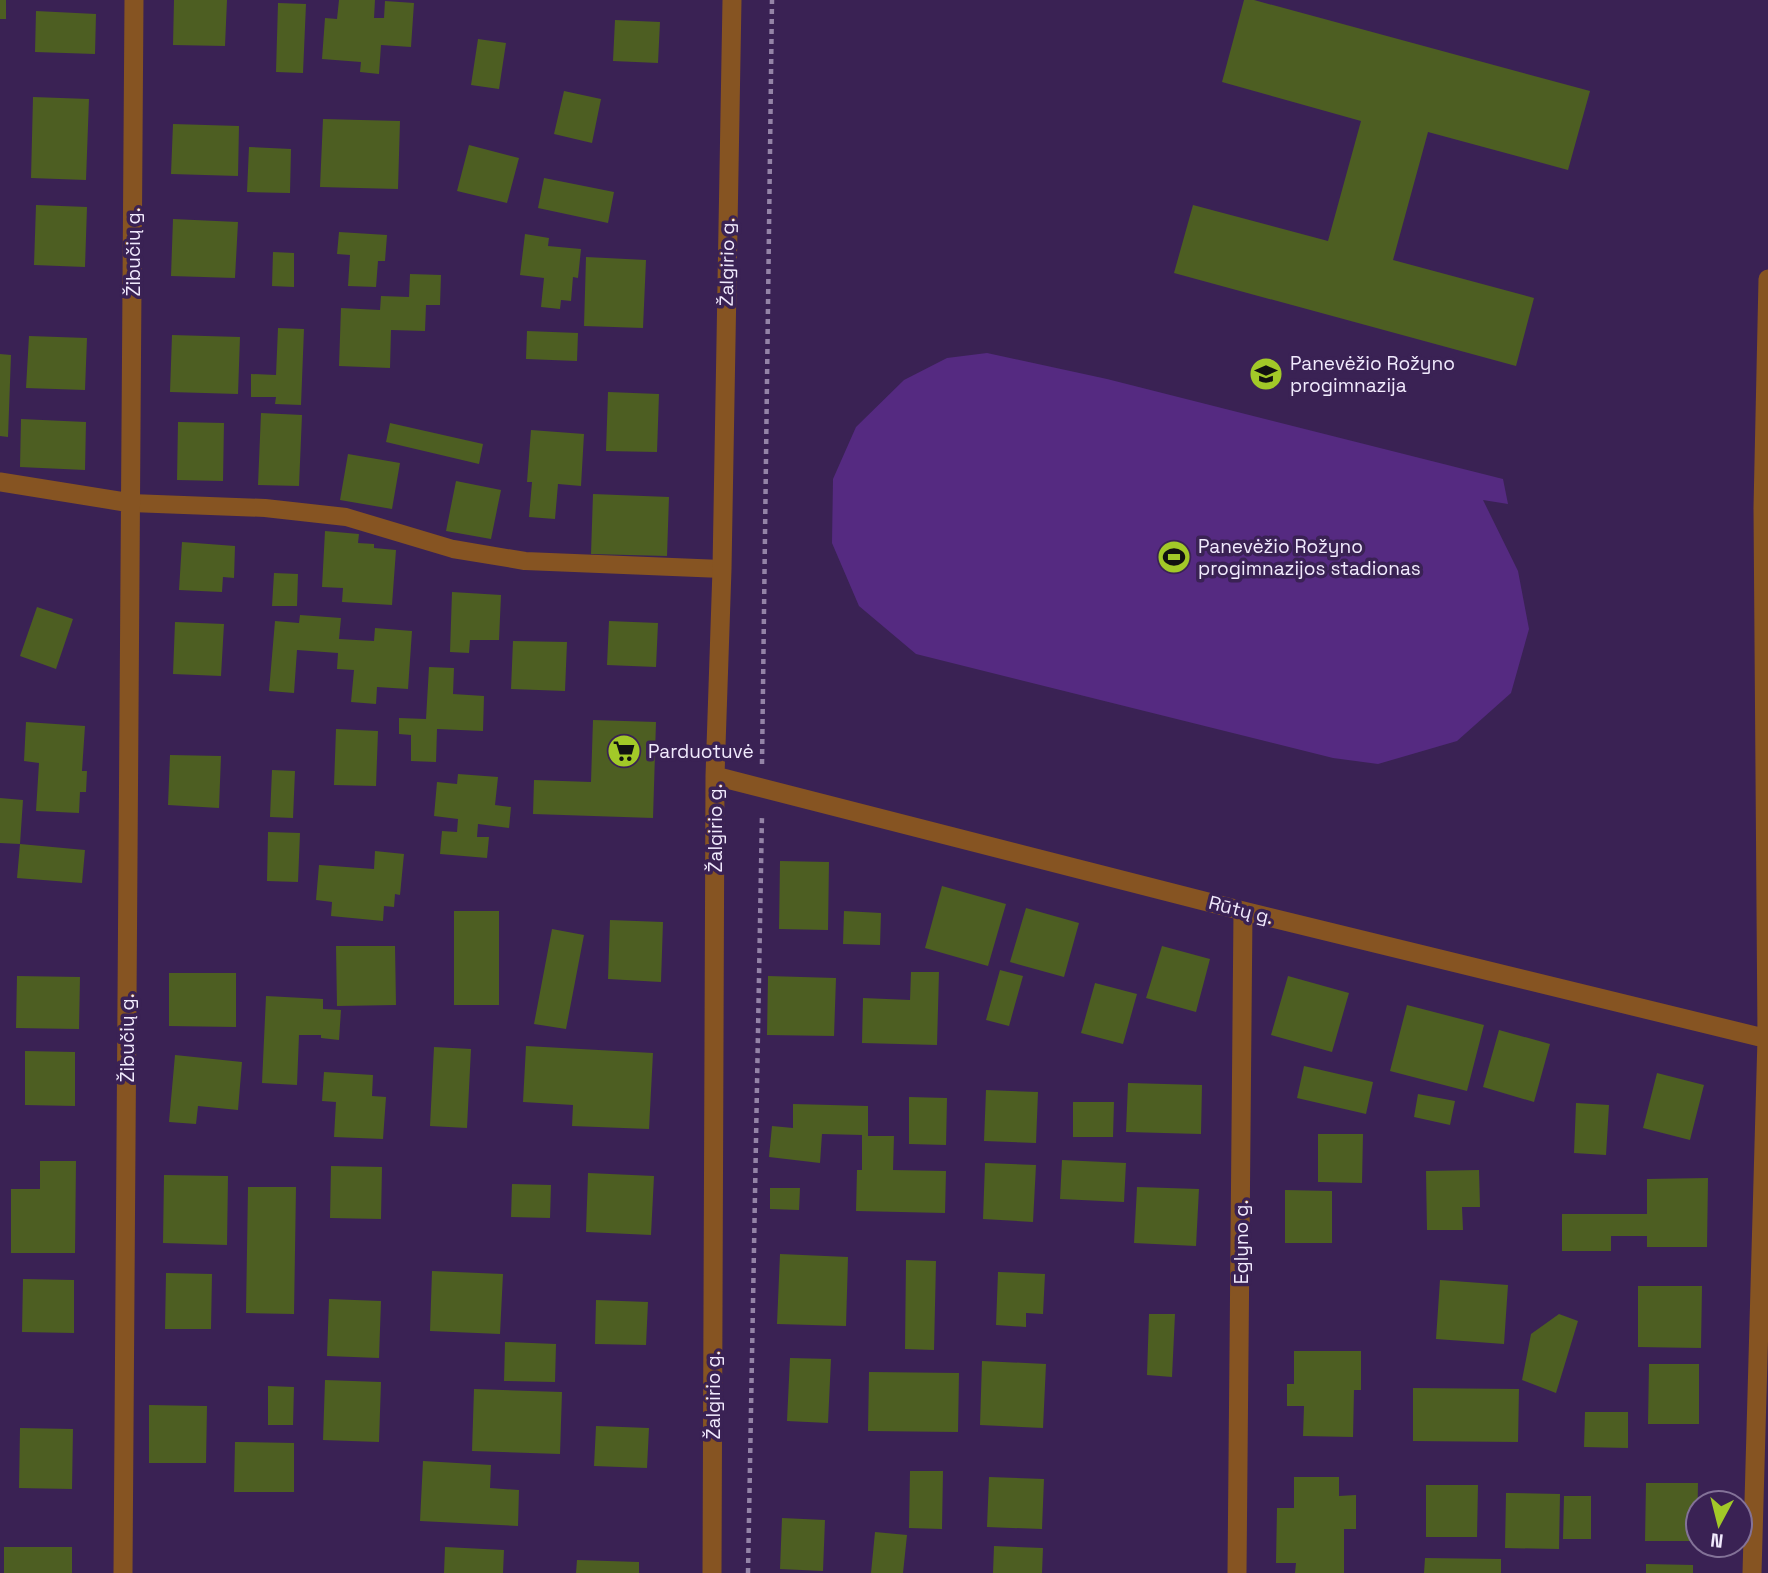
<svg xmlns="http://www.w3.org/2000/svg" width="1768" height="1573" viewBox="0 0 1768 1573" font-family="'Space Grotesk',sans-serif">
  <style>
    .green { fill: #552a81 }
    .building { fill: #4d5e22 }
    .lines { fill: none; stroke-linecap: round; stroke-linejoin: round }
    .path { stroke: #9484a7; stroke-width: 4.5; stroke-dasharray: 5 5; stroke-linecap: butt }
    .service { stroke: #865422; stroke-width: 18 }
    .minor { stroke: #865422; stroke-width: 19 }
    .labels { text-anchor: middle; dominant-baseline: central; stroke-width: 7; stroke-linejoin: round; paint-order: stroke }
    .street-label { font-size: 19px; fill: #f1eafd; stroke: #3a2254 }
    .poi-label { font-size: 19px; fill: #f1eafd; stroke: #3a2254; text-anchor: start }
  </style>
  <rect width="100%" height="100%" fill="#3a2254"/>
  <!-- green -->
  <path class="green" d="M987 353 1107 379 1503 479 1508 504 1483 500 1518 571 1529 629 1511 693 1457 741 1378 764 1333 758 916 654 859 606 832 543 833 479 856 427 904 380 947 358Z"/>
  <!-- building -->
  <path class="building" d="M0 0H6V19H0Z
    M174 0H227L225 46 173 45Z
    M339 0H375L374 18H384L385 1 414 3 411 47 381 45 379 74 360 72 361 62 322 59 325 18 337 19Z
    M1244 0H1254L1590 91 1568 170 1428 132 1393 260 1534 298 1516 366 1174 273 1193 205 1328 241 1361 121 1222 82Z
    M278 3 306 4 303 73 276 72Z
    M36 11 96 14 95 54 35 52Z
    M615 20 660 22 658 63 613 61Z
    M478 39 506 43 499 89 471 85Z
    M564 91 601 99 592 143 554 134Z
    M33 97 89 99 86 180 31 178Z
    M323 119 400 121 398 189 320 187Z
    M173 124 239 126 238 176 171 174Z
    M469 145 519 158 507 203 457 191Z
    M249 147 291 149 290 193 247 192Z
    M544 178 614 192 608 223 538 208Z
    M36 205 87 207 85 267 34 265Z
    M173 219 238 222 235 278 171 276Z
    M339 232 387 235 385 261H378L376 287 348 286 350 255 337 254Z
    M525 234 549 238 548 246 581 249 578 278 573 277 571 301 561 300 560 309 541 307 544 278 520 275Z
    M273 252 294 253V287L272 286Z
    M586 257 646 260 643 328 584 326Z
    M410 274 441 275 440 305H426L425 331 391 330 390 368 339 366 341 308 380 310 381 296 409 297Z
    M278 328 304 329 301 405 275 404 276 397H251V374L276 375Z
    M527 331 578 333 577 361 526 359Z
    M172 335 240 337 238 394 170 392Z
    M29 336 87 338 85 390 26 388Z
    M0 354 11 355 8 437 0 436Z
    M608 392 659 394 657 452 606 451Z
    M261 413 302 415 299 486 258 485Z
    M21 419 86 422 85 470 20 467Z
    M178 422 224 423 223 481 177 480Z
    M390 423 483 444 479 464 386 442Z
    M531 430 584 434 581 486 558 484 555 519 529 517 532 482H527Z
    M348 454 400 463 392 509 340 500Z
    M456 481 501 490 491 539 446 531Z
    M593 494 669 497 667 556 591 554Z
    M325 531 359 534 358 543 374 544V548L396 550 392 605 342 602 343 588 322 587Z
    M182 542 235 546 234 578 223 577 222 592 179 590Z
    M274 573 298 574 297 606H272Z
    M452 592 501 595 499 640H470L469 653 450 652Z
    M37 607 73 619 56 669 20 656Z
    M300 615 341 618 339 639 374 641 375 628 412 631 408 689 377 687 376 704 351 702 354 670 337 669 338 653 297 650 294 693 269 691 275 621 299 623Z
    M609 621 658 623 656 667 607 665Z
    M175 622 224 624 221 676 173 674Z
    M513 641 567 642 565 691 511 689Z
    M429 667 454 668 453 694 484 696 483 731 437 729 436 762 411 761V735L399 734V718L426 719Z
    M593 720 656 722 653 818 533 814 534 780 591 782Z
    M26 722 85 726 82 771H87L86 792H80L79 813 36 811 39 763 24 761Z
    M336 729 378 731 376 786 334 785Z
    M170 755 221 756 219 808 168 805Z
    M272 770 295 771 293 818 270 817Z
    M458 774 498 777 495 805 511 807 509 828 478 824 477 837H489L487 858 440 854 442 831 457 832 458 819 434 816 437 782 457 784Z
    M0 798 23 800 20 844 0 843Z
    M268 832 300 833 298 882 267 881Z
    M20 844 85 850 82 883 17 878Z
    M375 851 404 854 400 895 395 894 394 907 384 906 383 921 331 916 332 902 316 900 319 865 374 869Z
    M780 861 829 862 828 930 779 929Z
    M942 886 1006 904 988 966 925 948Z
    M1026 908 1079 923 1064 977 1010 962Z
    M454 911H499V1005H454Z
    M844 911 881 913 880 945 843 944Z
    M610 920 663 922 661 982 608 979Z
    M552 929 584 935 566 1029 534 1024Z
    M336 946H395L396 1005 337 1006Z
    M1162 946 1210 959 1196 1012 1146 998Z
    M1000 970 1023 976 1009 1026 986 1020Z
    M911 972H939L937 1045 862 1043 863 998 910 1000Z
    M169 973H236V1027L169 1026Z
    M17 976 80 977 79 1029 16 1028Z
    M768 976 836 978 834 1036 767 1035Z
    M1288 976 1349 993 1332 1052 1271 1035Z
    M1095 983 1137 994 1123 1044 1081 1033Z
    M266 996 323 999V1009L341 1010 339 1040 321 1038V1035H299L297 1085 262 1083Z
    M1407 1005 1484 1025 1467 1091 1390 1071Z
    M1499 1030 1550 1044 1534 1102 1483 1087Z
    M526 1046 653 1053 649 1129 572 1126 573 1105 523 1102Z
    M434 1047 471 1049 467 1128 430 1126Z
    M25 1051 75 1052V1106L25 1105Z
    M175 1055 242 1062 238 1110 198 1106 196 1124 169 1122Z
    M1304 1066 1373 1082 1366 1114 1297 1098Z
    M324 1072 373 1075 372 1096 386 1097 383 1139 334 1137 336 1102 322 1101Z
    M1657 1073 1704 1085 1690 1140 1643 1128Z
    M1128 1083 1202 1085 1201 1134 1126 1132Z
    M986 1090 1038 1092 1036 1143 984 1141Z
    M1418 1094 1455 1101 1450 1125 1414 1117Z
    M909 1097 947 1098 946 1145 909 1144Z
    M1073 1102H1114L1113 1137H1073Z
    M1576 1103 1609 1105 1606 1155 1574 1153Z
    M793 1104 868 1106V1136H894L893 1170 946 1171 945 1213 856 1211 857 1170H862V1135L822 1134 820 1163 769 1157 772 1126 793 1128Z
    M1318 1134H1363L1362 1183 1318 1182Z
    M1062 1160 1126 1163 1124 1202 1060 1199Z
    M40 1161H76L75 1253H11V1189H40Z
    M985 1163 1036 1165 1033 1222 983 1219Z
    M331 1166 382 1167 381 1219 330 1218Z
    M1479 1170 1480 1207H1462L1463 1230H1427L1426 1171Z
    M588 1173 654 1176 651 1235 586 1232Z
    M164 1175 228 1176 227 1245 163 1243Z
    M1708 1178 1707 1247H1647V1236H1611V1251H1562V1214H1647V1179Z
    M512 1184 551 1185 550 1218 511 1217Z
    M248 1187H296L294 1314 246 1313Z
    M1137 1187 1199 1189 1196 1246 1134 1243Z
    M770 1188H800L799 1210 770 1209Z
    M1285 1190 1332 1191V1243H1285Z
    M780 1254 848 1257 846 1326 777 1324Z
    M906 1260 936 1261 934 1350 905 1349Z
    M432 1271 503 1274 500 1334 430 1331Z
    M998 1272 1045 1274 1043 1314 1026 1313V1327L996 1325Z
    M166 1273 212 1274 211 1329H165Z
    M23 1279 74 1280V1333L22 1332Z
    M1440 1280 1508 1285 1504 1344 1436 1339Z
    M1638 1286H1702L1701 1348 1638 1347Z
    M329 1299 381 1301 379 1358 327 1356Z
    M596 1300 648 1302 646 1345 595 1344Z
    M1149 1314H1175L1172 1377 1147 1375Z
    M1559 1314 1578 1321 1556 1393 1522 1380 1531 1334Z
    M505 1342 556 1344 555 1382 504 1381Z
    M1294 1351H1361V1390H1354L1353 1437 1303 1436 1304 1406H1287V1384H1294Z
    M790 1358 831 1359 828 1423 787 1421Z
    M982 1361 1046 1364 1043 1428 980 1425Z
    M1649 1364H1699V1424H1648Z
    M869 1372 959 1373 958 1432 868 1431Z
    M325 1380 381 1382 379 1442 323 1440Z
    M268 1386 294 1387 293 1425H268Z
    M1413 1388 1519 1389 1518 1442 1413 1441Z
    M474 1389 562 1392 560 1454 472 1451Z
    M149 1405 207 1406 206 1463H149Z
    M1585 1412H1628V1448L1584 1447Z
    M596 1426 649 1428 647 1468 594 1466Z
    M20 1428 73 1429 72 1489 19 1488Z
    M235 1442 294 1443V1492H234Z
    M423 1461 491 1465 490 1488 519 1490 518 1526 420 1521Z
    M910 1471H943L942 1529 909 1528Z
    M989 1477 1044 1479 1042 1529 987 1527Z
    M1294 1477H1339V1496L1356 1495V1529H1344V1573H1295L1296 1563H1276L1277 1508H1294Z
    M1646 1483H1698L1697 1541H1645Z
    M1426 1485H1478L1477 1537H1426Z
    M1506 1493 1560 1494 1559 1549 1505 1548Z
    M1564 1496H1591V1539H1563Z
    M782 1518 825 1520 823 1571 780 1569Z
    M875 1532 907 1535 903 1573H871Z
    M994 1546 1043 1548 1042 1573H993Z
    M4 1547H72V1573H4Z
    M445 1547 504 1550 503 1573H444Z
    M1425 1558 1501 1559V1573H1424Z
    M577 1560 639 1562V1573H576Z
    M1646 1564 1693 1565V1573H1646Z"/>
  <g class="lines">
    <!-- path -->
    <path class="path" d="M762 764 772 0
      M748 1573 762 815"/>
    <!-- service -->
    <path class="service" d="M131 503 265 508 346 517 453 549 525 561 722 569"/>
    <!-- minor -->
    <path class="minor" d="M0 482 131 503
      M715 776 1243 911 1768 1039
      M123 1573 134 0
      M712 1573 715 776 722 569 732 0
      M1237 1573 1243 911
      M1752 1573 1767 1038 1763 508 1768 279"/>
  </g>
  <!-- icons -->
  <defs>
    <symbol id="school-disc" viewBox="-11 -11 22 22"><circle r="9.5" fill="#a2c928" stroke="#3a2254"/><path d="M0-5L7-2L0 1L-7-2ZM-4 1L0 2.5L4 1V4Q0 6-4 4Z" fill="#111"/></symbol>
    <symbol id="stadium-disc" viewBox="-11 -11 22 22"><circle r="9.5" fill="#a2c928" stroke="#3a2254"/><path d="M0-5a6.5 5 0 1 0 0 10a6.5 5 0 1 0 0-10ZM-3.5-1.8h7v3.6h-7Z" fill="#111"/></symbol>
    <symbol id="supermarket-disc" viewBox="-11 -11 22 22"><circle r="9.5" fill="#a2c928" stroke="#3a2254"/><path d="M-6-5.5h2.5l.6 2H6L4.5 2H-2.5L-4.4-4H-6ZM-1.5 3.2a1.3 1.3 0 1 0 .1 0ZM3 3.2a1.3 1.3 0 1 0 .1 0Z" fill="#111"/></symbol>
  </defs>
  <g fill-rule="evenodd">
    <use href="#school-disc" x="1247" y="355" width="38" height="38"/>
    <use href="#stadium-disc" x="1155" y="538" width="38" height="38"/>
    <use href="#supermarket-disc" x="605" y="732" width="38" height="38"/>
  </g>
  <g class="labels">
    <!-- street labels -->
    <g class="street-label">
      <text transform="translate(133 252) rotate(-90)">Žibučių g.</text>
      <text transform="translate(727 262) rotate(-89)">Žalgirio g.</text>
      <text transform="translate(715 828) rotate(-90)">Žalgirio g.</text>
      <text transform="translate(1241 910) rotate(14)">Rūtų g.</text>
      <text transform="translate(127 1038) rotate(-90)">Žibučių g.</text>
      <text transform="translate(1241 1242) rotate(-90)">Eglyno g.</text>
      <text transform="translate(713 1395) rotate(-90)">Žalgirio g.</text>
    </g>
    <!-- poi labels -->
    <g class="poi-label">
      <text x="1290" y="363">Panevėžio Rožyno<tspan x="1290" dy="22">progimnazija</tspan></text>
      <text x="1198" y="546">Panevėžio Rožyno<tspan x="1198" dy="22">progimnazijos stadionas</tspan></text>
      <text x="648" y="751">Parduotuvė</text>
    </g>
  </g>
  <!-- north arrow -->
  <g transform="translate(1719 1524) rotate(187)"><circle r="33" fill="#3a2254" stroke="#837298" stroke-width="2"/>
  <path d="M0-5L12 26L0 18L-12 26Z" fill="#a2c928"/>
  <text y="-10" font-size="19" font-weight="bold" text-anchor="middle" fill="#f1eafd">N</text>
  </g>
</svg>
